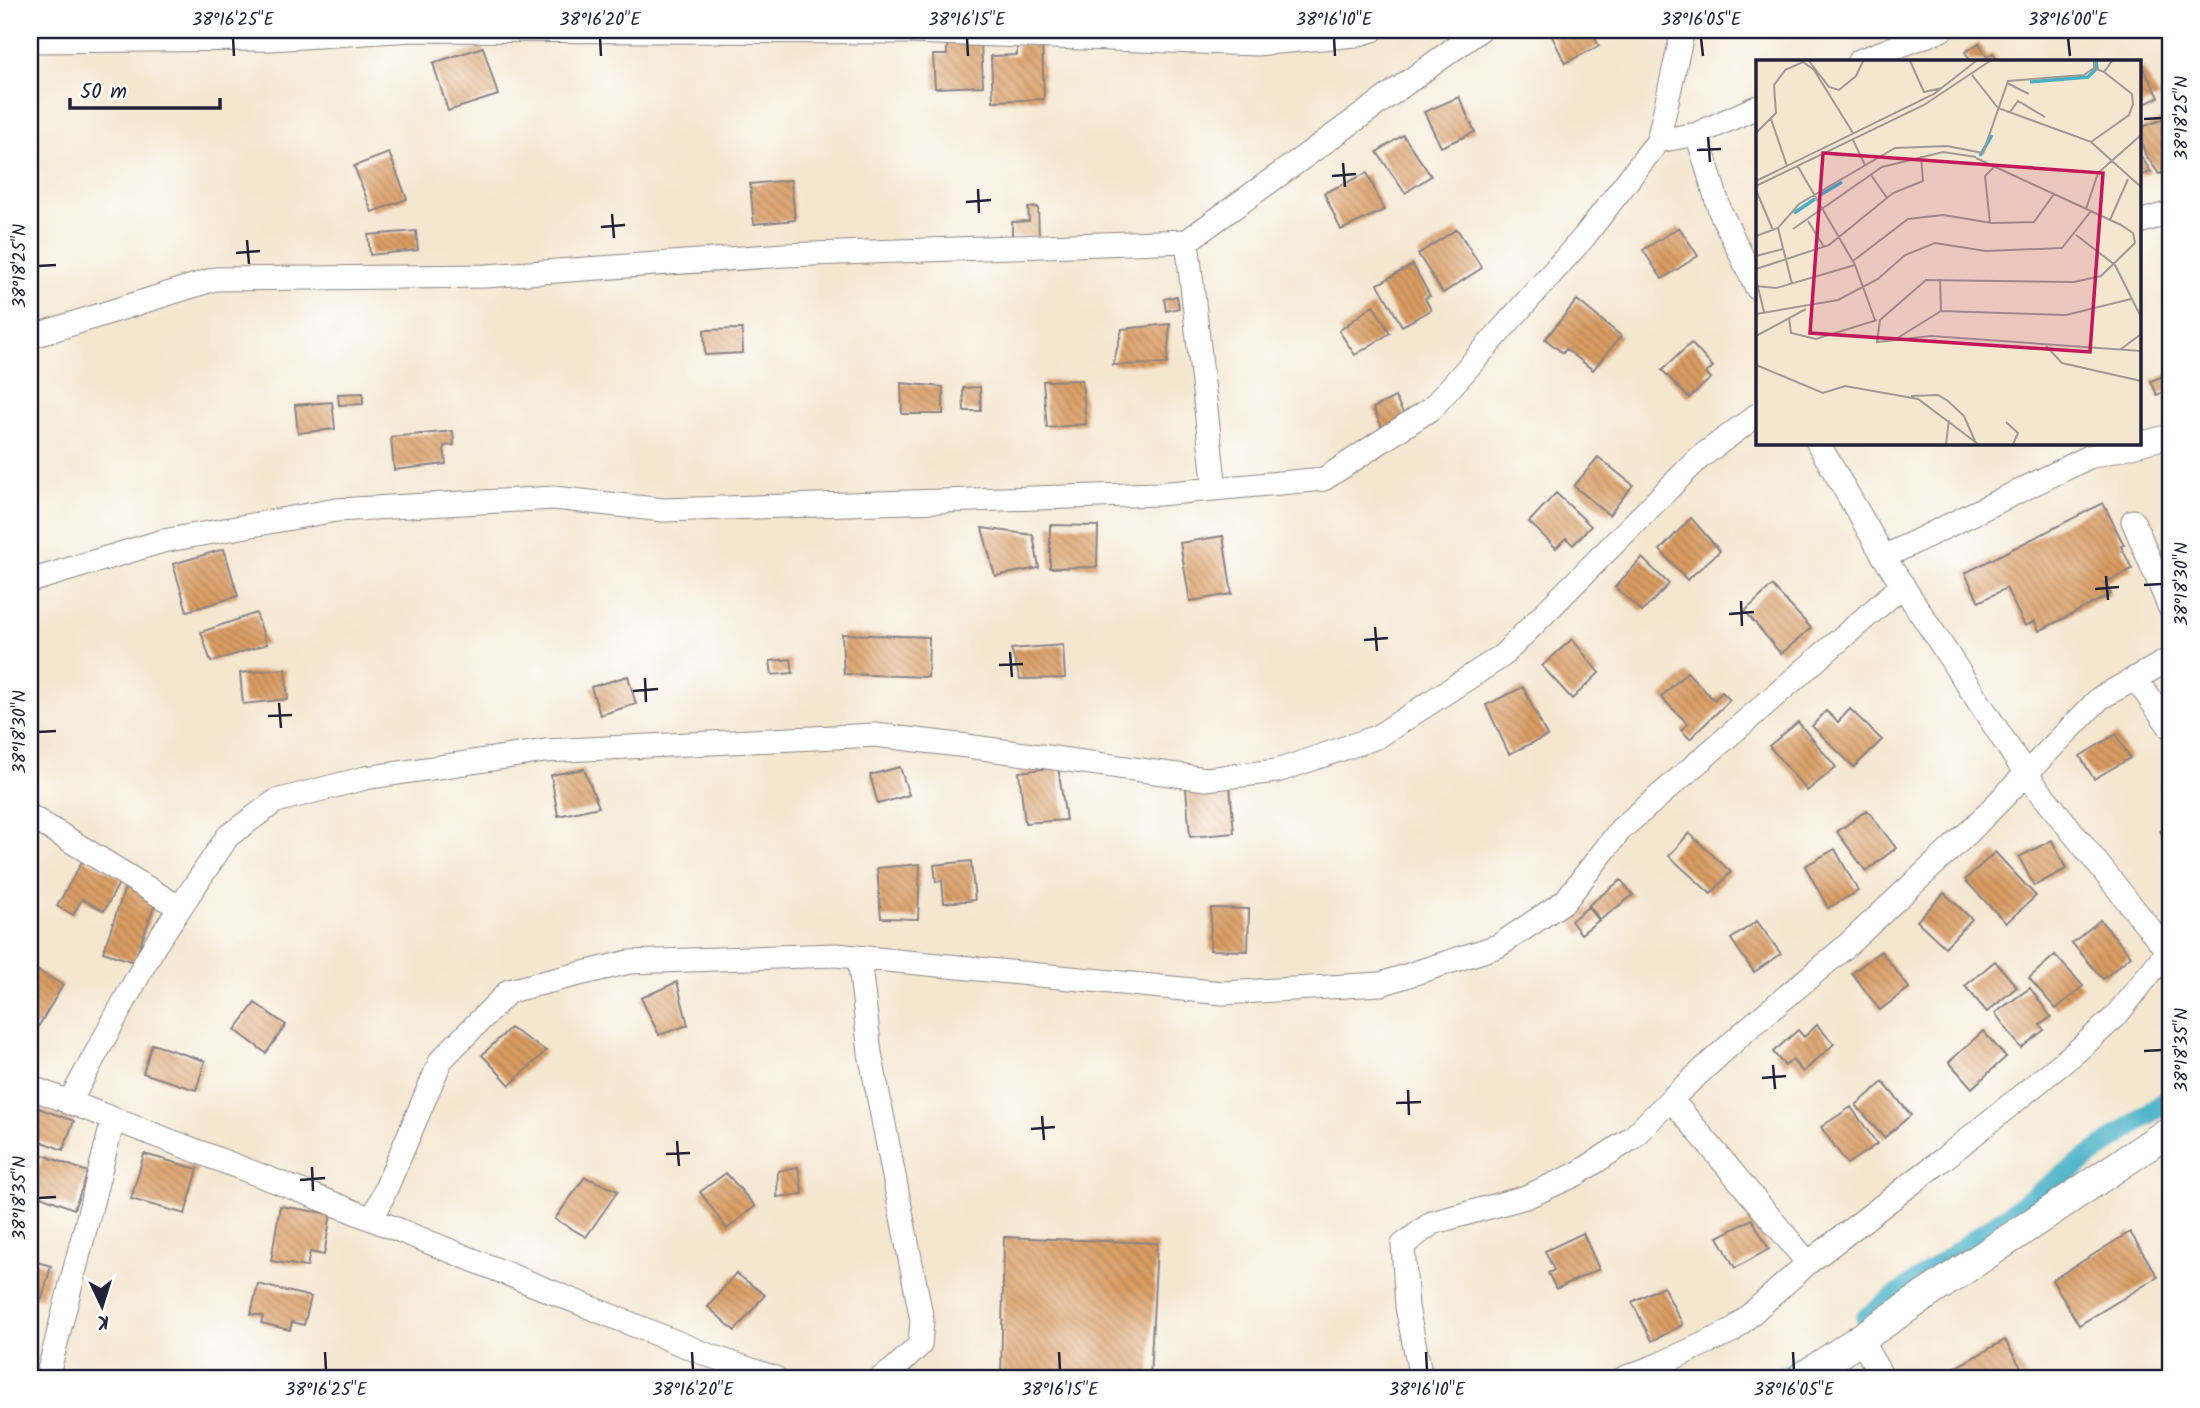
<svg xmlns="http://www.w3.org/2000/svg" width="2200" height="1408" viewBox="0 0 2200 1408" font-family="Kalam,sans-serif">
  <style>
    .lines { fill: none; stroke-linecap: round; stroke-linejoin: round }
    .canal { stroke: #47b0c6; stroke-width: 21 }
    .building { fill: url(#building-back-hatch) }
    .minor-casing { stroke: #8b8485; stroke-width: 25 }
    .tertiary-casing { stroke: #8b8485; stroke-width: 32 }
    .minor { stroke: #fff; stroke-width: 23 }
    .tertiary { stroke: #fff; stroke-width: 30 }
    .ticks { fill: none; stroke: #22223b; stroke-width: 2.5 }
    .inset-river { fill: none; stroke: #47b0c6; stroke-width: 3.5 }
    .inset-road { fill: none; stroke: #a09894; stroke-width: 2 }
    .view { fill: #c2185b; fill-opacity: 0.15; stroke: #c2185b; stroke-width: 3.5 }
    .inset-edge { fill: none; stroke: #22223b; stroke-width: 3.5 }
    .neatline { fill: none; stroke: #22223b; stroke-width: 2.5 }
    .ticks-label { font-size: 18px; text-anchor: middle; fill: #22223b }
  </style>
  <defs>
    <pattern id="building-back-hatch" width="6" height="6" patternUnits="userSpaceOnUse" patternTransform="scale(1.75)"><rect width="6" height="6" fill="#da9c62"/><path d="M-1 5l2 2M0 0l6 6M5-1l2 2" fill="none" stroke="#b07f52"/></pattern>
  </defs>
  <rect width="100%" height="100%" fill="#fff"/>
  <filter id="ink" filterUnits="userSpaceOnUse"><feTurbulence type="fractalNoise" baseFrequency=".0143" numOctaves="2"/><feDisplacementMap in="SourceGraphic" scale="14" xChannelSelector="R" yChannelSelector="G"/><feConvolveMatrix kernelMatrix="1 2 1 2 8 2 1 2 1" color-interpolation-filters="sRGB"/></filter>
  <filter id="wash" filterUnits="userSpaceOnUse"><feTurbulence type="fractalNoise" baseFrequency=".00686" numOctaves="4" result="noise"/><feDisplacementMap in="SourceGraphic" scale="28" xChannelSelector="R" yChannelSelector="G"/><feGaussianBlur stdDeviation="1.57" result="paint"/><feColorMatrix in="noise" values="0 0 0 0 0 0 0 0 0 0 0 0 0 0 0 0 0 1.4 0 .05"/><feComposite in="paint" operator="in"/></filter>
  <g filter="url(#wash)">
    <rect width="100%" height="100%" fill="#f4e6cf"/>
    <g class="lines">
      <!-- canal -->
      <path class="canal" d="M1866 1318 2170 1098
        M1783 1378 1812 1358"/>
    </g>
    <g id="blocks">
      <!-- building -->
      <path class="building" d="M1549 30H1591L1599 46 1565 63Z
        M981 42 983 86 935 88 933 55H947V43Z
        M1979 43 1987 57 1993 53 1998 61H1971L1965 52Z
        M1042 44 1044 99 993 101 991 56 1017 55V45Z
        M483 47 498 95 448 111 433 63Z
        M2143 68 2159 97 2139 107V70Z
        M1459 97 1475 132 1441 147 1424 112Z
        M2170 117V171L2159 174 2145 154 2139 131 2147 125Z
        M1403 135 1431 176 1405 193 1377 152Z
        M389 153 407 199 372 212 354 166Z
        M2139 153 2151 172 2139 176Z
        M1367 173 1384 210 1341 230 1324 193Z
        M791 180 795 220 754 224 750 184Z
        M1038 207 1039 236 1012 237V222L1029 221 1028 208Z
        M1679 227 1698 256 1662 279 1643 250Z
        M1457 229 1482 268 1443 293 1418 254Z
        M416 231 418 250 370 255 368 235Z
        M1413 265 1430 296 1425 298 1431 310 1402 326 1378 284Z
        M1177 296 1179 308 1166 311 1164 299Z
        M1577 300 1621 336 1593 370 1566 349 1563 353 1545 339Z
        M1373 305 1390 333 1355 355 1339 331Z
        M1170 324 1167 364 1113 365 1122 329Z
        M742 329 743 353 705 355 704 330Z
        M1691 343 1713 367 1706 373 1711 378 1689 398 1662 370Z
        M2170 373V390L2157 395 2151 381Z
        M1082 380 1086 424 1047 428 1043 381Z
        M901 383 943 387V414H902Z
        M980 387 981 411H964L963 388Z
        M363 393V404L339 405 338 394Z
        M1395 397 1407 421 1384 432 1373 408Z
        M332 402 335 429 298 433 295 405Z
        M453 431 454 445 444 446 446 464 394 470 391 437Z
        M1598 457 1633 485 1609 515 1574 486Z
        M1556 493 1591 526 1573 545 1566 538 1556 548 1529 522Z
        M2103 503 2124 545 2121 546 2132 569 2105 583 2111 594 2039 631 2035 621 2025 626 2006 588 1979 602 1965 573Z
        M1691 518 1720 551 1687 580 1660 550Z
        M1050 525 1098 526 1097 567 1050 568Z
        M982 528 1033 535 1039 568 995 576Z
        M1223 536 1232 594 1190 601 1180 543Z
        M224 549 238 596 187 611 173 564Z
        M1642 558 1669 584 1642 612 1615 587Z
        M1772 586 1811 628 1781 654 1745 611Z
        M256 613 267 644 211 662 201 632Z
        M842 634 929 637 928 677 844 674Z
        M1572 639 1599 673 1572 699 1542 666Z
        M1063 645 1065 678 1020 679 1011 649Z
        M791 659 793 673 772 675 770 661Z
        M285 669 288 699 243 704 240 673Z
        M1687 672 1714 700 1722 692 1730 700 1690 739 1681 730 1688 724 1661 697Z
        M628 676 636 704 600 715 591 687Z
        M1523 687 1547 736 1509 754 1486 705Z
        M1850 709 1882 740 1854 767 1812 726 1826 711 1838 722Z
        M1798 722 1836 767 1807 791 1769 746Z
        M2116 734 2130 758 2094 779 2080 756Z
        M900 767 909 795 878 804 870 775Z
        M1058 767 1066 820 1025 823 1019 772Z
        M584 769 599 807 558 816 551 775Z
        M1230 785 1234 833 1190 837 1186 788Z
        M1867 810 1896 848 1866 871 1837 832Z
        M2170 824V848L2160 831Z
        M1689 833 1731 872 1711 894 1669 856Z
        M2052 840 2066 869 2034 886 2019 857Z
        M1835 849 1858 891 1828 908 1805 866Z
        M1995 852 2036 896 2006 923 1965 880Z
        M84 858 122 878 104 911 82 899 73 915 57 906Z
        M971 861 975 900 944 903 942 881 936 882 934 865Z
        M920 864 918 919 881 918 877 868Z
        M1621 880 1633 895 1600 920 1589 905Z
        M127 882 159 893 134 962 103 952Z
        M1944 893 1972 919 1945 947 1917 921Z
        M1588 907 1599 920 1581 934 1571 921Z
        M1211 908 1249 909 1248 951 1210 950Z
        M2100 920 2131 956 2103 979 2072 943Z
        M1757 921 1781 954 1754 972 1731 939Z
        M1881 951 1909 988 1880 1010 1852 973Z
        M2055 955 2083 986 2056 1009 2029 978Z
        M1995 961 2017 987 1987 1012 1965 986Z
        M30 966 63 985 38 1027 30 1022Z
        M677 982 688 1025 659 1035 641 998Z
        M2030 988 2051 1017 2040 1025 2044 1030 2021 1048 1995 1013Z
        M255 1003 286 1025 266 1053 235 1030Z
        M1817 1025 1834 1044 1803 1072 1792 1060 1785 1066 1773 1052 1798 1030 1804 1037Z
        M510 1028 546 1051 510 1085 482 1055Z
        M1983 1031 2006 1057 1972 1088 1949 1062Z
        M152 1044 205 1061 196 1090 143 1073Z
        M1883 1082 1911 1115 1884 1138 1856 1105Z
        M30 1105 74 1121 63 1150 30 1137Z
        M1851 1107 1877 1144 1847 1164 1821 1127Z
        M144 1154 198 1169 185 1214 131 1199Z
        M43 1155 88 1172 74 1209 30 1192Z
        M798 1167 803 1194 777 1197 778 1171Z
        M726 1173 755 1206 727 1229 700 1192Z
        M585 1177 618 1191 586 1237 555 1219Z
        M280 1206 331 1214 324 1255 310 1252 307 1267 271 1261Z
        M1752 1219 1769 1249 1735 1268 1718 1237Z
        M2130 1232 2158 1277 2079 1325 2052 1280Z
        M1583 1233 1599 1269 1556 1289 1548 1273 1554 1270 1545 1251Z
        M1004 1237 1157 1243 1150 1378H1001Z
        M30 1260 51 1266 42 1299 30 1296Z
        M736 1273 765 1295 735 1331 708 1307Z
        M258 1284 311 1297 304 1325 292 1322 290 1330 261 1323 263 1316 251 1314Z
        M1663 1286 1683 1325 1652 1341 1632 1302Z
        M2005 1340 2027 1378H1936Z"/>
    </g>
  </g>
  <g filter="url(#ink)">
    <use href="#blocks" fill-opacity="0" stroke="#8b8485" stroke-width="2"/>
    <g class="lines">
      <defs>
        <path id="minor" d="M30 41 271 39 412 30 907 32 1257 44 1356 35 1373 30
          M1859 61 1941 30
          M1697 134 1720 211 1757 288
          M1658 141 1697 134 1757 107
          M2139 222 2170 213
          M1187 241 1215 489
          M30 337 215 279 486 276 784 255 1187 241 1480 30
          M1818 443 1884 557 2026 774 2170 954
          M2133 521 2170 608
          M1884 557 2089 457 2170 436
          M30 581 163 541 336 510 554 498 664 510 1159 494 1324 479 1432 408 1584 237 1658 141 1683 30
          M2135 678 2170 727
          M30 816 180 908
          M859 957 870 1053 922 1320 920 1345 892 1371 881 1378
          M30 1087 327 1201 708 1355 775 1378
          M1671 1099 1808 1263
          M69 1103 155 945 228 836 276 801 365 778 545 751 875 735 967 746 1206 779 1277 771 1377 737 1502 656 1699 458 1757 415
          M373 1219 441 1060 509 991 629 962 836 955 1223 993 1381 984 1498 946 1565 901 1621 829 1903 585
          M1860 1339 1883 1378
          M47 1378 113 1120
          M1421 1378 1407 1307 1403 1245 1432 1223 1526 1197 1577 1174 1632 1138 1671 1099 1744 1032 1844 948 1970 831 2100 698 2170 659
          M1624 1378 1658 1365 1732 1331 1808 1263 1942 1160 2077 1051 2115 1017 2170 948"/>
        <path id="tertiary" d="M1802 1378 2170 1131"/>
      </defs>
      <!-- minor casing -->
      <use href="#minor" class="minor-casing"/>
      <!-- tertiary casing -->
      <use href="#tertiary" class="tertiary-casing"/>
      <!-- minor -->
      <use href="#minor" class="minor"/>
      <!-- tertiary -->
      <use href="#tertiary" class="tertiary"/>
    </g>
  </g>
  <!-- ticks -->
  <path class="ticks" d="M233 38 234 56M600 38 601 56M967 38 968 56M1334 38 1335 56M1701 38 1703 56M2068 38 2070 56M2144 119 2162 118M1708 137 1710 162M1697 150 1721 149M1343 163 1345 187M1332 176 1356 174M978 189 979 213M966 202 991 200M612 214 614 238M601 227 625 225M247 240 249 264M236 253 260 251M38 266 56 265M2106 576 2108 600M2144 585 2162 584M2095 589 2119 587M1741 601 1742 626M1729 614 1754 612M1375 627 1377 651M1364 640 1388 638M1010 652 1012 677M999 665 1023 664M645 678 646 702M633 691 658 689M279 703 281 728M268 716 292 715M38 732 56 731M2144 1051 2162 1050M1773 1065 1775 1089M1762 1078 1786 1076M1408 1090 1409 1115M1396 1103 1421 1102M1042 1116 1044 1140M1031 1129 1055 1127M677 1141 679 1166M666 1154 690 1153M312 1167 313 1191M300 1180 325 1178M38 1198 56 1197M325 1352 326 1370M692 1352 693 1370M1059 1352 1060 1370M1426 1352 1427 1370M1793 1352 1794 1370"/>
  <!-- overview -->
  <g transform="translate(1756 60)">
    <rect width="385" height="385" fill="#f4e6cf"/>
    <path class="inset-river" d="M274 22 332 17 341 8 340 1M224 96 236 75M64 135 86 122M38 153 59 139"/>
    <path class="inset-road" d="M53 1 73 27 83 30 100 16 107 1M154 1 168 32 186 28M338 8 348 12 356 1M29 10 47 2 58 10 97 73M216 15 242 48 335 82 373 55 377 44 376 34 348 12M251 23 273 34M254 52 262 41 289 57M15 59 31 106M0 73 20 53 18 25 30 9M97 80 109 105M335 82 385 127M220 98 365 165 377 173 379 183 345 216 318 222 170 220 124 260 121 282 175 276 385 291M41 105 99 205 119 260M115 115 131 138M0 121 178 34 220 1M0 126 168 45 234 1M0 130 17 170M330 149 342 113 385 75M354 160 372 119M52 161 68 187M234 163 229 116 239 106M22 168 36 224M37 169 126 107 187 92 220 97M320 175 359 205 385 257M0 176 22 168 43 144 139 88 191 86 227 93 252 21 328 15 338 8V1M0 196 27 189M97 201 152 159 187 155 236 163 278 162 298 134M0 209 73 185 137 133 167 121 165 96M0 219 8 252M184 219 185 251M0 226 20 228 99 205M0 254 82 240 122 219 149 195 179 183 230 191 306 188 335 151M33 258 35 273 60 279 121 260M0 276 50 249M140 279 185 251 310 255 375 239M290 286 306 303 385 321M365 289 385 274M0 305 67 333 89 326 162 339 222 384M155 336 182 335 192 341 208 356 219 381M250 362 262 373 257 384M190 384 193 360"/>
    <path class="view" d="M67 93 347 113 334 292 54 273Z"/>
    <rect width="385" height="385" class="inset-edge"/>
  </g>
  <!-- margin -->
  <rect width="2200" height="1408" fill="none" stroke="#fff" stroke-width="77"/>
  <!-- north arrow -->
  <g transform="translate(102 1306) rotate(176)" stroke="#ffffff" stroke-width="5" paint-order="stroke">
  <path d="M0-5L12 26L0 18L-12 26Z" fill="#22223b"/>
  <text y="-10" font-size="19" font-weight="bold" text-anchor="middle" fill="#22223b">K</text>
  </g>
  <!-- scale -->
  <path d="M70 98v10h150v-10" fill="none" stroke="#22223b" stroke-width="3.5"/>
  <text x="80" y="98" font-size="21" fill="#22223b" stroke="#ffffff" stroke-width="5" paint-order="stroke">50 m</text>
  <rect x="38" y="38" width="2124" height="1332" class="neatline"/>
  <g class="ticks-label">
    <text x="233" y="25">38°16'25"E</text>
    <text x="600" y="25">38°16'20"E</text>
    <text x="967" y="25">38°16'15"E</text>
    <text x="1334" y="25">38°16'10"E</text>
    <text x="1701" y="25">38°16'05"E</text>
    <text x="2068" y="25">38°16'00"E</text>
    <text transform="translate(2181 118) rotate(-90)" y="6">38°18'25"N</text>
    <text transform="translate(19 266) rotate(-90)" y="6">38°18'25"N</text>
    <text transform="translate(2181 584) rotate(-90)" y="6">38°18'30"N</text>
    <text transform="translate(19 732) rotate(-90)" y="6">38°18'30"N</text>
    <text transform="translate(2181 1050) rotate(-90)" y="6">38°18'35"N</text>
    <text transform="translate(19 1198) rotate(-90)" y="6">38°18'35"N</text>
    <text x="326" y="1395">38°16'25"E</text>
    <text x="693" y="1395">38°16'20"E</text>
    <text x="1060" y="1395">38°16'15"E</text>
    <text x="1427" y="1395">38°16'10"E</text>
    <text x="1794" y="1395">38°16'05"E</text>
  </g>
</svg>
